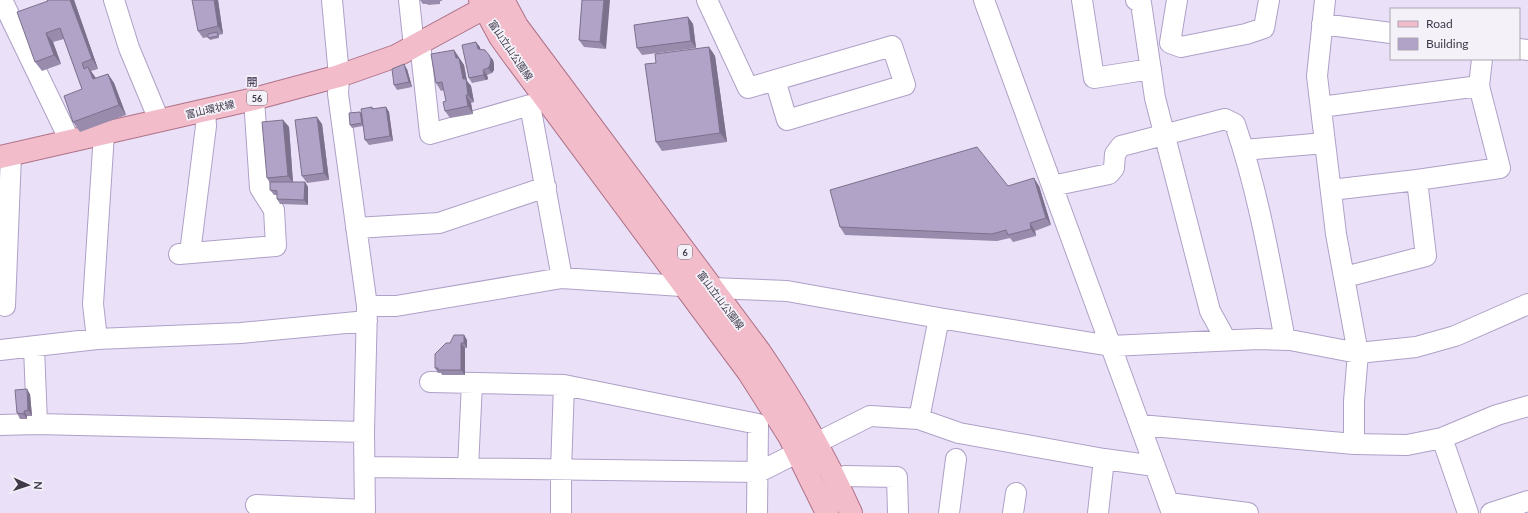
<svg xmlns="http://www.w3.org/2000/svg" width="1528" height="513" viewBox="0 0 1528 513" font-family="Lato,'Noto Sans JP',sans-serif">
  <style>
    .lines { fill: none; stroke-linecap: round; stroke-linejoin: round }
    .minor-casing { stroke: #afa0c6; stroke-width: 22 }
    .major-casing { stroke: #ae7186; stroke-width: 24 }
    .minor { stroke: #fff; stroke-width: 20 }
    .major { stroke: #f2bcca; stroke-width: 22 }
    .wall { fill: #988bac }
    .shaded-wall { fill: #7c718c }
    .building { fill: #b1a2c8; stroke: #7c718c }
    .labels { text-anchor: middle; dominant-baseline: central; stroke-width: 3.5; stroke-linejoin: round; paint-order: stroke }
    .shield { fill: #f4f1f9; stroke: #75707e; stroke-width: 1 }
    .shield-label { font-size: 9px; font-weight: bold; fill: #3f3949 }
    .street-label { font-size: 10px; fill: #3f3949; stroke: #f4f1f9 }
    .neighbourhood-label { font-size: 11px; fill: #2e2140; stroke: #f4f1f9 }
  </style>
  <rect width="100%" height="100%" fill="#eae1f9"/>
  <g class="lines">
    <defs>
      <path id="minor" d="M2 0 70 141
        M114 0 129 48 159 120
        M332 0 339 76 338 94 367 306 364 432 365 513
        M409 0 414 47
        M707 0 748 88 892 46 905 85 787 120 775 80
        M984 0 1172 513
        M1082 0 1094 78 1151 69
        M1136 0 1141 3 1155 98 1210 311 1226 340
        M1177 0 1170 43 1181 47 1246 34 1264 28 1269 0
        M1325 0 1317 76 1336 234 1358 353 1354 401V444L1407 445 1442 438 1497 415 1528 406
        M1322 24 1391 33
        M420 43 430 134 530 105 562 278
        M1519 49 1528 50
        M1479 86 1482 59
        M1321 107 1479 86 1500 168 1417 180 1426 256 1345 277
        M1244 150 1325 143
        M1052 186 1109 174 1114 168 1115 154 1121 146 1225 119 1235 124C1259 194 1271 267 1285 340
        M1331 190 1417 180
        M356 228 439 223 546 187
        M190 253 206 126 205 110
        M179 254 276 246 274 210 260 188 254 99
        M5 306 11 155
        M367 306H396L562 278 711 288 787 291 939 318
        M97 339 93 304 104 133
        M34 347 37 424
        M0 350 97 339 241 333 367 321
        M430 382 564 385
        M919 419 959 433 1104 459
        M0 425 37 424 364 432
        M1140 425 1354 444
        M1442 438 1468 513
        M365 467 759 472 870 416 919 419 939 318 1111 346 1258 339 1290 340 1358 353 1416 347 1455 336 1528 304
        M468 468 472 383
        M836 480 845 476 897 477 898 513
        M1168 503 1248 513
        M256 505 365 510
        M561 513V470L564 385 758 424 757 513
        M949 513 956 459
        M1013 513 1016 493
        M1098 513 1104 459 1155 466
        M1491 513 1528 501"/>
      <path id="major" d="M480 0 500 37 510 51 749 373 789 436 827 513
        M503 0 517 26 760 352C796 405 825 455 851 513
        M0 157 254 99 339 76 396 56 497 1"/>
    </defs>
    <!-- minor casing -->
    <use href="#minor" class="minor-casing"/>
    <!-- major casing -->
    <use href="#major" class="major-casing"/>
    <!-- minor -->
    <use href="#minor" class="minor"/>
    <!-- major -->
    <use href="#major" class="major"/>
  </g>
  <!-- wall -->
  <path class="wall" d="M74 0 98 69 91 71 96 78 108 74 114 83 126 115 80 132 73 122 82 89 64 39 53 42 61 64 42 71 35 62 48 1Z
    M218 0 223 34 219 35V38L210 40 208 37 203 38 198 31Z
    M420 0H442V1H440V4L428 5 427 4H423Z
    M582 0 606 49 584 47 579 40Z
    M688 17 693 24 696 48 642 55 637 48Z
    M480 47V49L493 60 494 64V70L492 73 487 75 488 79 486 80 472 83 469 78Z
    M709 47 715 56 727 142 662 151 656 142V63Z
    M454 50 464 65 467 81 471 86 474 102 471 103 473 114 450 118 445 111 446 101 444 90 441 91 436 83Z
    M407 69 412 87 397 90 394 85Z
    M372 107 373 109 386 107 389 112 393 141 369 145 365 140 363 126 352 128 350 125Z
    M283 120 289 127 293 182H305L308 187V205L280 204 277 199V195H274L270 190V183L267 178Z
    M322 124 329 180 307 183 302 176Z
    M1008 186H1039L1051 225 1035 231 1036 236 1013 242 1010 238 997 241 845 235 840 227Z
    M464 335 467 340V348H465V375H442L441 373H438L435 368 450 343Z
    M30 394 32 416H27V419H20L17 413Z"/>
  <!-- shaded-wall -->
  <path class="shaded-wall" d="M70 0H74L98 69 92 59Z
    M214 0H218L223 34 218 26Z
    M604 0H610L606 49 600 42Z
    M688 17 693 24 696 48 691 41Z
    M46 33 53 42 61 64 54 55Z
    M476 42 480 47 481 54 478 49Z
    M709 47 715 56 727 142 720 133Z
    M454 50 464 65 467 81 471 86 474 102 468 95 456 58Z
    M489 55 493 60 494 64V70L492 73 488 68Z
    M404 64 407 69 412 87 409 82Z
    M88 67 95 77 100 89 93 79Z
    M483 70 487 75 488 79 486 80 483 75Z
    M108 74 114 83 126 115 119 105Z
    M466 95 471 103 473 114 468 106Z
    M386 107 389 112 393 141 390 136Z
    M360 112 362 114 363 126 362 123Z
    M317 117 322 124 329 180 324 173Z
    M283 120 289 127 293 183 288 176Z
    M1034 178 1039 186 1051 225 1046 218Z
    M305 182 308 187V205L304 200Z
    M1030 223 1035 231 1036 236 1031 229Z
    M464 335 467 340V348L464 343Z
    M461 343 465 348V375L461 370Z
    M27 389 30 394 32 416 28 410Z
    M24 411 27 416V419L24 414Z"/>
  <!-- building -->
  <path class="building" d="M47 0H70L92 59 82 63 84 69 88 67 93 79 108 74 119 105 73 122 64 96 82 89 60 28 46 33 54 55 35 62 17 12 48 1Z
    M192 0H214L218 26 198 31Z
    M582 0H604L600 42 579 40Z
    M688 17 691 41 637 48 634 25Z
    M217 32 218 36 208 38V34Z
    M476 42 478 49 485 50 489 55 491 59 490 65 488 68 483 70 484 74 483 75 469 78 462 45Z
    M709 47 720 133 656 142 645 64 656 63 655 54Z
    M454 50 456 58H459L463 79H466L468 95H466L468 106 445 111 443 102 446 101 442 82 436 83 431 54Z
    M404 64 409 82 394 85 392 69Z
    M372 107V109L386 107 390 136 365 140 361 109Z
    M360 112 362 123 350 125 349 113Z
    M317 117 324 173 302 176 295 120Z
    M283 120 288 176 267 178 262 122Z
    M977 147 1008 186 1034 178 1046 218 1030 223 1031 229 1008 235 1006 230 992 234 840 227 830 190Z
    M270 182H305L304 200 277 199V191L270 190Z
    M454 335H464V343H461V370H438V368H435V354L446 343H450Z
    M27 389 28 410 24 411V414L17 413 15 390Z"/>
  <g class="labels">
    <!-- shield labels -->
    <g class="shield">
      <rect x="247" y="91" width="20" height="14" rx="3"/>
      <rect x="678" y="245" width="14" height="14" rx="3"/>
    </g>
    <g class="shield-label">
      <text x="257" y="98">56</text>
      <text x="685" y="252">6</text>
    </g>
    <!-- street labels -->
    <g class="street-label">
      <text transform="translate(511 50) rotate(56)">富山立山公園線</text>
      <text transform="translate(210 109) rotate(-13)">富山環状線</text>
      <text transform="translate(721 300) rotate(53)">富山立山公園線</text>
    </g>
    <!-- neighbourhood labels -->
    <g class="neighbourhood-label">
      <text x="252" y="81">開</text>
    </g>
  </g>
  <!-- legend -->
  <rect x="1390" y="8" width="130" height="52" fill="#f4f1f9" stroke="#aca7b3"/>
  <rect x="1398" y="21" width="20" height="6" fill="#f2bcca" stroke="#aca7b3"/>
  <text x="1426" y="28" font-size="12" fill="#3f3949">Road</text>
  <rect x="1398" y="38" width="20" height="12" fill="#b1a2c8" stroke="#aca7b3"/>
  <text x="1426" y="48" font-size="12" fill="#3f3949">Building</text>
  <!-- north arrow -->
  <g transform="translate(28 485) rotate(93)" stroke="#f4f1f9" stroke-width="3" paint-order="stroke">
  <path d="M0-3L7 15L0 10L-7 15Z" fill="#3f3949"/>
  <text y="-6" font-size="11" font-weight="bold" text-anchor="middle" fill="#3f3949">N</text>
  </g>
</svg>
